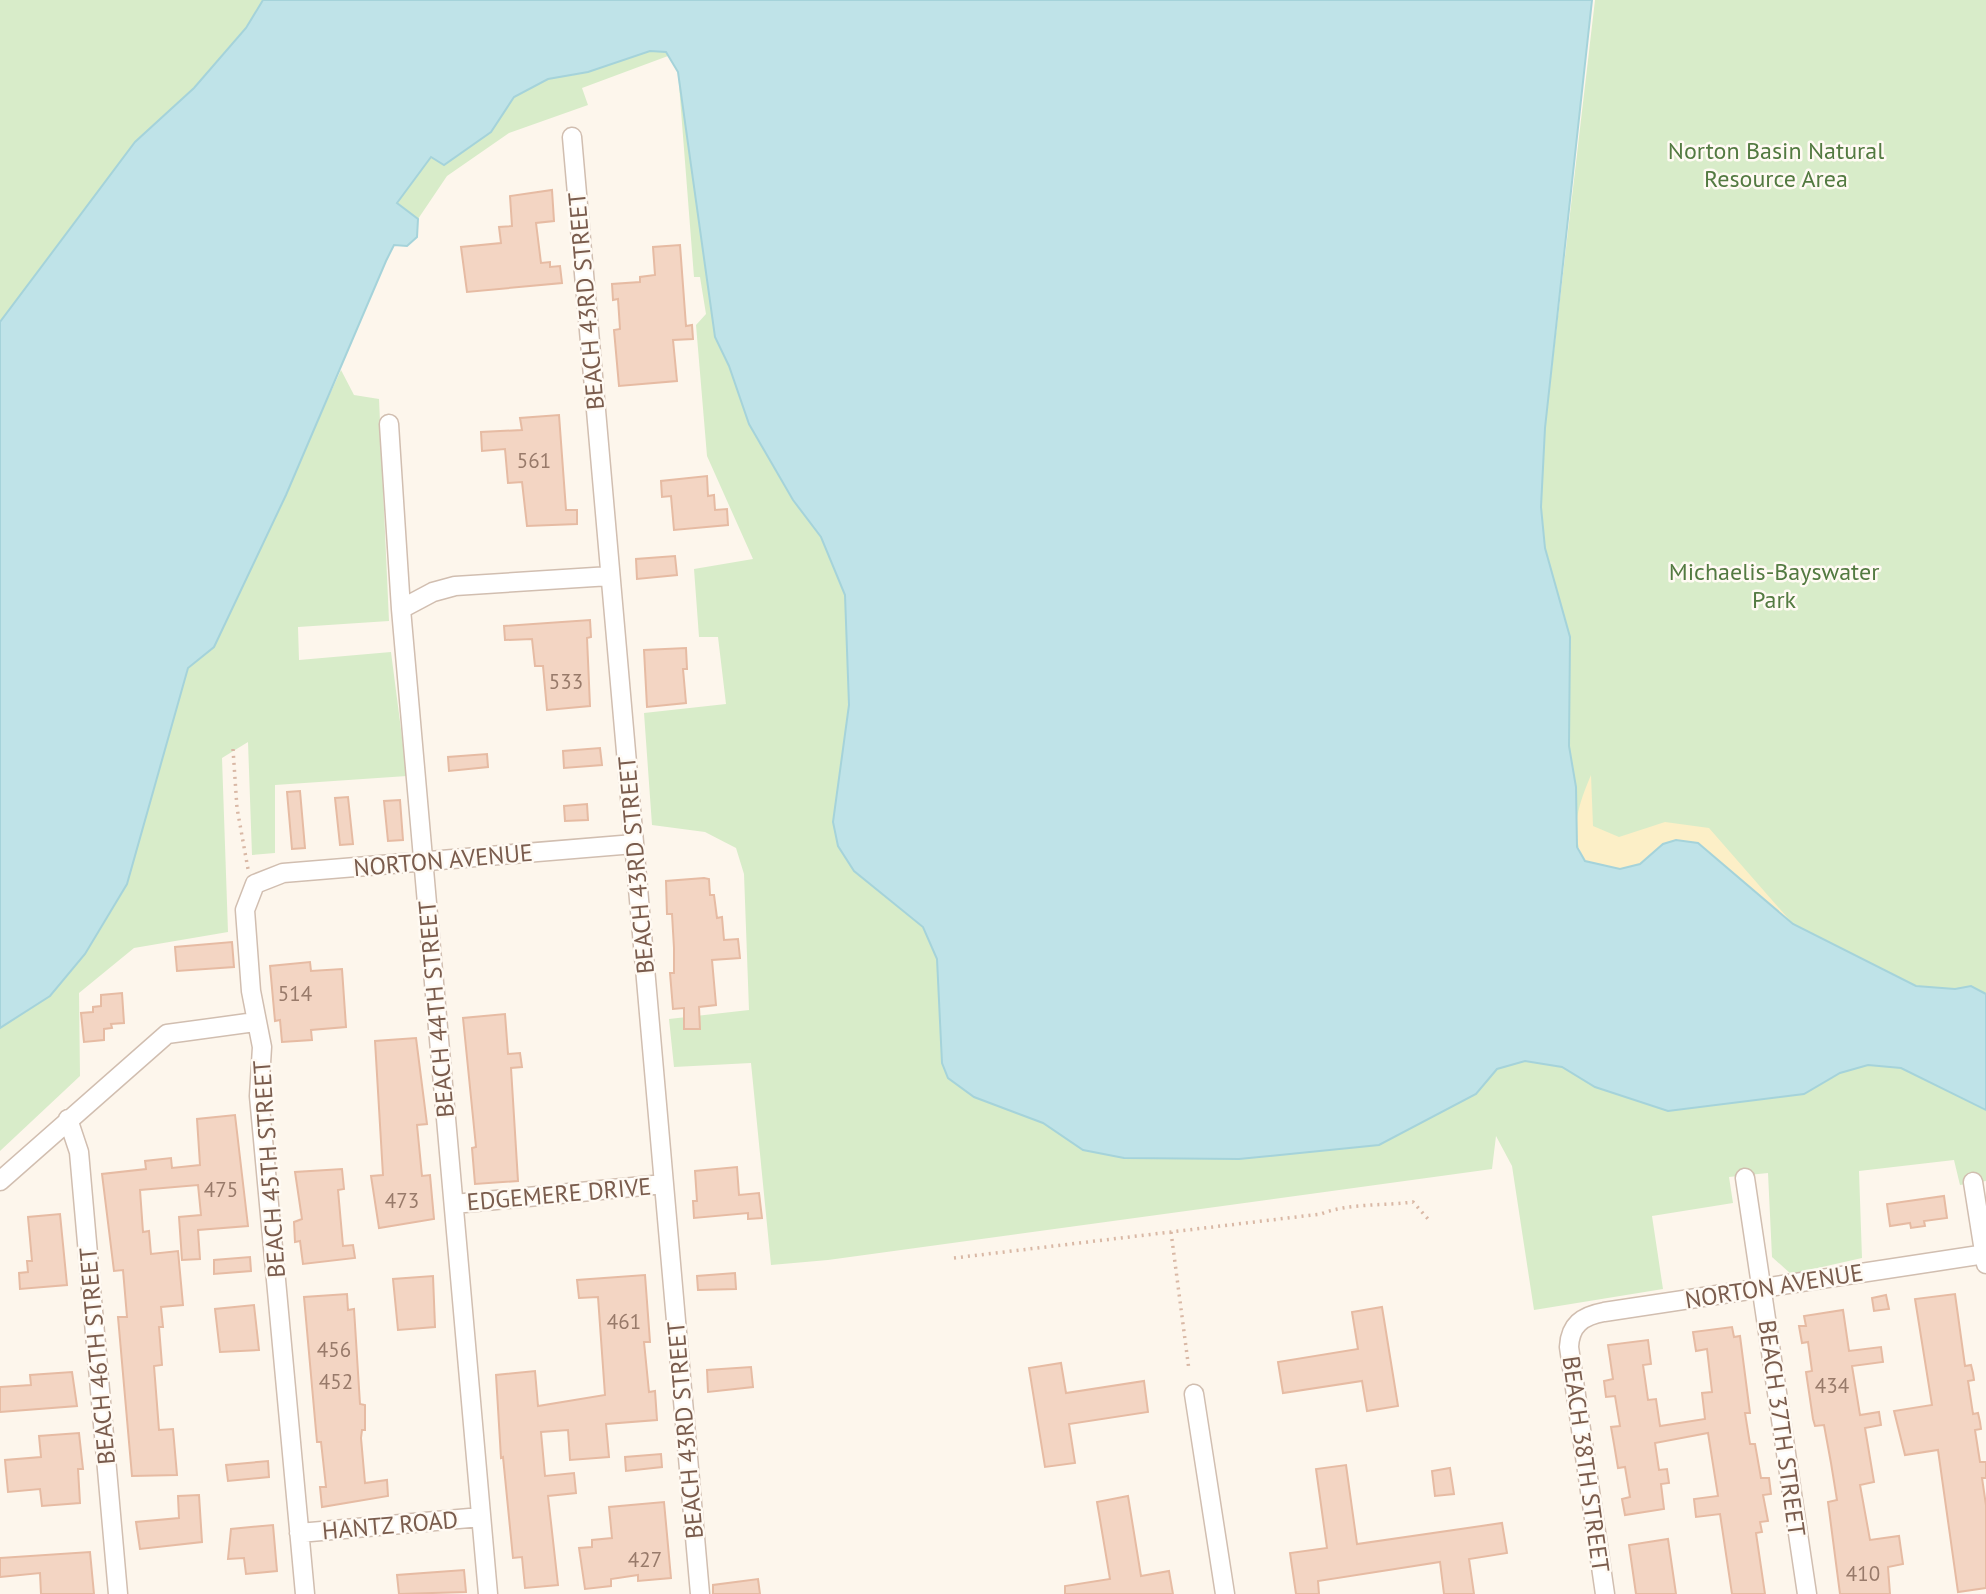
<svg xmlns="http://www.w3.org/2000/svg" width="1986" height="1594" viewBox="0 0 1986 1594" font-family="'PT Sans',sans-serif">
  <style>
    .green { fill: #d8ecc9 }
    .sand { fill: #fcefc7 }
    .water { fill: #bfe3e8; stroke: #a5d3da; stroke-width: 2 }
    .building { fill: #f3d5c3; stroke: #e6bba3; stroke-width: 2 }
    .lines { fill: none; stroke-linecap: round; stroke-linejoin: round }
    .minor-casing { stroke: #d1beb0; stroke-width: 21 }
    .path { stroke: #d9b8a5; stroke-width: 3.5; stroke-dasharray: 2 5; stroke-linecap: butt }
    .minor { stroke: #fff; stroke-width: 18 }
    .labels { text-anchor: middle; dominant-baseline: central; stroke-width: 5; stroke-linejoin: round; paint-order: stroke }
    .number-label { font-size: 21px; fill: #987a6a }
    .park-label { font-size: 24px; fill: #537a41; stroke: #fffaf3 }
    .street-label { font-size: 24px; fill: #7a5c4d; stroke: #fffaf3 }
  </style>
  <rect width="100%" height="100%" fill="#fdf6ec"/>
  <!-- green -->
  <path class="green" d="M0 0H263L246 28 194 88 135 142 0 322Z
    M1595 0H1986V994L1971 986 1955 989 1917 986 1793 924 1698 843 1663 844 1640 864 1577 847 1576 787 1569 746 1570 637 1545 548 1541 507 1545 428Z
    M650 51 666 52 668 56 582 88 588 105 509 133 447 176 418 219 397 203 431 157 491 132 513 97 548 79 588 72Z
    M678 72 715 337 793 500 821 537 845 595 849 705 833 822 854 871 923 926 937 959 942 1063 948 1078 974 1097 1043 1123 1083 1150 1124 1158 1239 1159 1379 1145 1475 1094 1497 1069 1525 1061 1562 1067 1595 1087 1668 1111 1804 1094 1840 1073 1868 1065 1901 1068 1986 1110V1181L1960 1185 1954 1160 1859 1171 1862 1258 1791 1274 1772 1257 1768 1173 1729 1177 1733 1203 1652 1216 1663 1289 1534 1310 1512 1166 1496 1136 1492 1169 828 1260 771 1265 751 1063 674 1067 669 1019 749 1010 744 874 736 848 705 832 652 825 644 713 726 704 718 637H699L694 569 753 559 707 456 696 325 706 314 700 277H694Z
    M341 370 354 395 379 399 389 621 298 627 299 660 391 652 407 776 275 785V853L252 855 248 742 222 758 228 932 134 948 79 993 80 1076 0 1151V1028L50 996 85 954 127 884 188 668 214 646Z"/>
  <!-- sand -->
  <path class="sand" d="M1591 775 1593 826 1619 837 1665 822 1709 828 1793 924 1698 843 1663 844 1640 864 1620 869 1585 861C1568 831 1579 804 1591 775Z"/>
  <!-- water -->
  <path class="water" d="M263 0H1592L1545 428 1541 507 1545 548 1570 637 1569 746 1576 787 1577 847 1585 861 1620 869 1640 864 1663 844 1676 840 1698 843 1793 924 1916 986 1955 989 1971 986 1986 994V1110L1901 1068 1868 1065 1840 1073 1804 1094 1668 1111 1595 1087 1562 1067 1525 1061 1497 1069 1476 1094 1379 1145 1239 1159 1124 1158 1083 1150 1043 1123 974 1097 948 1078 942 1063 937 959 923 927 854 871 838 846 833 822 849 705 845 595 821 537 793 500 749 424 729 366 715 337 678 72 666 52 650 51 588 72 548 79 514 97 491 132 444 165 431 157 397 203 418 219 417 237 407 246 394 245 386 261 286 495 214 647 188 668 127 884 85 954 50 996 0 1028V322L135 142 194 88 246 28Z"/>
  <!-- building -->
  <path class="building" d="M552 190 554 221 536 223 541 263 550 262V267L560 266 562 283 467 292 461 247 501 243 499 227 512 226 510 196Z
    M680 245 686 326 692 325 693 339 673 340 677 381 619 386 614 330 620 329 618 299 613 300 612 284 640 282V277L655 275 653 247Z
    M559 415 566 510H577V524L527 526 522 482 508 483 505 449 482 451 481 432 522 430 520 418Z
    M707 476 708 496 714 495 715 510 727 509 728 525 674 530 671 496 662 497 661 481Z
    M675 556 677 575 637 579 636 559Z
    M590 620 591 637 587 638 590 706 547 710 543 666H535L532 639 505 640 504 626Z
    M686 648 687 669H683L686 703 647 707 644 650Z
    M600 748 602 765 564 768 563 751Z
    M487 754 488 767 449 771 448 757Z
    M300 791 305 848 292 849 287 792Z
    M348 797 353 844 340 845 335 798Z
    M400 800 403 840 388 841 384 801Z
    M587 804 588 820 565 821 564 806Z
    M704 878 709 879 710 895H714L717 918 722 917 724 940 738 939 740 958 712 960 716 1005 699 1007 700 1029H684V1008L673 1009 670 973H674V948L672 914H667L666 881Z
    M232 942 234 967 177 971 175 947Z
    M310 962 311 971 342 969 346 1027 311 1030 312 1040 282 1042 280 1020 275 1021 270 966Z
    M122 993 124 1023 111 1024 112 1028 104 1029V1040L84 1042 81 1013 93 1012V1007L101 1006V995Z
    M505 1014 508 1054 520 1053 522 1067 511 1068 518 1181 475 1184 472 1148 476 1147 463 1018Z
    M416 1038 427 1124 417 1125 422 1176 430 1175 434 1219 379 1228 371 1176 383 1175 375 1041Z
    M235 1115 248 1226 198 1230 200 1259 182 1260 179 1217 201 1215 198 1185 140 1190 143 1232 149 1231 151 1254 178 1251 183 1305 161 1307 163 1327H159L162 1365 154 1366 159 1430 173 1429 177 1475 132 1476 118 1317H127L123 1270 114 1271 102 1174 146 1169 145 1161 171 1158 172 1168 200 1165 197 1119Z
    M737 1167 739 1195 759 1193 762 1218 748 1219V1213L694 1218 693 1201H697L695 1171Z
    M342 1169 344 1189 338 1190 343 1246 353 1245 355 1258 303 1264 300 1241 295 1242 294 1222 302 1219 295 1172Z
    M1944 1196 1947 1218 1924 1221 1925 1226 1911 1228 1910 1223 1890 1226 1887 1204Z
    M60 1214 67 1285 20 1289 19 1273 28 1272 27 1261H32L28 1217Z
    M250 1257 251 1271 214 1274V1260Z
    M735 1273 736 1289 698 1290 697 1276Z
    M645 1275 650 1342H644L649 1392 655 1391 657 1420 606 1424 609 1457 570 1460 568 1430 541 1432 545 1476 574 1473 576 1493 548 1496 558 1585 525 1588 522 1557 513 1558 503 1457 501 1458 496 1375 535 1371 538 1406 605 1395 598 1297 579 1298 577 1280Z
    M433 1276 435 1327 398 1330 393 1279Z
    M347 1294 348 1310 354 1309 360 1404 365 1405V1430H362L361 1438 365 1483 387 1480 388 1496 322 1507 320 1487H326L321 1442H317L304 1297Z
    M1955 1294 1965 1366 1971 1365 1973 1373 1974 1380 1968 1381 1973 1414 1978 1413 1980 1422 1981 1429 1975 1430 1980 1462H1986V1478H1982L1986 1505V1588L1958 1592 1938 1450 1905 1455 1894 1411 1932 1405 1915 1299Z
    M1886 1295 1889 1309 1874 1311 1872 1298Z
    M254 1305 259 1350 220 1352 215 1309Z
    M1382 1307 1398 1406 1367 1411 1362 1381 1283 1393 1278 1362 1358 1349 1352 1312Z
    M1843 1310 1849 1351 1881 1347 1883 1362 1852 1366 1860 1415 1879 1412 1881 1425 1865 1428 1874 1482 1860 1485 1870 1540 1899 1536 1903 1564 1888 1567 1890 1594H1840L1828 1502 1837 1500 1831 1463 1824 1425 1815 1426 1813 1419 1806 1372 1812 1371 1808 1342 1802 1343 1799 1326H1806L1804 1316Z
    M1732 1327 1734 1337 1740 1336 1750 1413H1745L1750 1444H1755L1761 1478H1769L1771 1494 1763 1495 1768 1521 1760 1522 1762 1532 1756 1533 1765 1594H1732L1720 1514 1696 1517 1694 1499 1718 1496 1708 1433 1655 1443 1659 1470 1667 1469 1669 1483 1661 1484 1664 1509 1625 1515 1622 1499 1630 1497 1625 1467 1618 1468 1614 1444 1611 1427 1620 1426 1615 1396 1606 1397 1604 1381 1613 1379 1608 1345 1648 1340 1651 1364 1643 1365 1648 1400 1656 1399 1660 1426 1705 1419 1702 1393 1712 1392 1707 1349 1696 1351 1693 1332Z
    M1061 1363 1066 1393 1144 1381 1148 1412 1069 1424 1075 1463 1045 1467 1029 1368Z
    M751 1367 753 1387 708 1392 707 1370Z
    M72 1372 77 1406 0 1412V1387L31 1385 30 1375Z
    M79 1433 83 1469H78L80 1503 42 1506 40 1489 8 1492 5 1460 41 1457 39 1436Z
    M661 1454 662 1467 626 1471 625 1457Z
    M268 1461 269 1477 228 1481 226 1465Z
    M1346 1465 1357 1544 1502 1523 1507 1553 1469 1559 1474 1594H1444L1440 1562 1318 1581 1319 1594H1296L1290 1553 1327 1548 1316 1469Z
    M1450 1468 1454 1494 1435 1496 1432 1471Z
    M199 1495 202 1542 140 1549 136 1522 179 1518 178 1496Z
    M1128 1496 1141 1576 1169 1571 1173 1594H1065V1586L1110 1579 1097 1502Z
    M664 1502 671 1578 638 1581V1575L611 1579V1586L585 1589 579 1548 592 1547V1540L612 1538 609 1507Z
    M273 1525 277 1571 246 1574 244 1558 228 1559 231 1529Z
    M1668 1539 1676 1594H1636L1629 1545Z
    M90 1552 94 1594H41L40 1573 0 1577V1558Z
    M464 1570 466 1592 399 1594 397 1575Z
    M758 1579 760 1594H713V1585Z"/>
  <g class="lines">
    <defs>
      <path id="minor" d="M572 137 700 1594
        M389 424 401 609 488 1594
        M401 609 433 592 455 586 610 576
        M68 1119 79 1152 118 1594
        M1745 1178 1807 1594
        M0 1181 167 1034 255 1022
        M1973 1182 1986 1264
        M454 1204 664 1184
        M1194 1394 1225 1594
        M299 1533 481 1517
        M305 1594 259 1096 262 1047 251 991 245 910 255 884 283 873 634 844
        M1605 1594 1569 1347C1570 1325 1582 1316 1604 1312L1986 1254"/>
    </defs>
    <!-- minor casing -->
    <use href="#minor" class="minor-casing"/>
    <!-- path -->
    <path class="path" d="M233 749 237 808 248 869
      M1171 1232 1189 1370
      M954 1258 1321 1214C1348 1203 1383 1206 1413 1202L1428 1219"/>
    <!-- minor -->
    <use href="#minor" class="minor"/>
  </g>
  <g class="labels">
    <!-- number labels -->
    <g class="number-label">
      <text x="534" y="460">561</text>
      <text x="566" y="681">533</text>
      <text x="295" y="993">514</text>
      <text x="221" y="1189">475</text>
      <text x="402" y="1200">473</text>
      <text x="624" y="1321">461</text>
      <text x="334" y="1349">456</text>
      <text x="336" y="1381">452</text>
      <text x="1832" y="1385">434</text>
      <text x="645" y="1559">427</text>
      <text x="1863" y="1573">410</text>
    </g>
    <!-- park labels -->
    <g class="park-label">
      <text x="1776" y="150">Norton Basin Natural<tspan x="1776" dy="28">Resource Area</tspan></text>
      <text x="1774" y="571">Michaelis-Bayswater<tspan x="1774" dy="28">Park</tspan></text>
    </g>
    <!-- street labels -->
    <g class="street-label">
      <text transform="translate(586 301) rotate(-95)">BEACH 43RD STREET</text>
      <text transform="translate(443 860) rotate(-5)">NORTON AVENUE</text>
      <text transform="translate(636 865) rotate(-95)">BEACH 43RD STREET</text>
      <text transform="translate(436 1009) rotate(-95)">BEACH 44TH STREET</text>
      <text transform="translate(269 1169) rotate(-94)">BEACH 45TH STREET</text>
      <text transform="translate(559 1194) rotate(-5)">EDGEMERE DRIVE</text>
      <text transform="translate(1774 1286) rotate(-9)">NORTON AVENUE</text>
      <text transform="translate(97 1356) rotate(-95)">BEACH 46TH STREET</text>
      <text transform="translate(1782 1428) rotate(82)">BEACH 37TH STREET</text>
      <text transform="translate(685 1430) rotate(-95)">BEACH 43RD STREET</text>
      <text transform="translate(1586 1464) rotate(82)">BEACH 38TH STREET</text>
      <text transform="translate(390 1525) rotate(-5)">HANTZ ROAD</text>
    </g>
  </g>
</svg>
